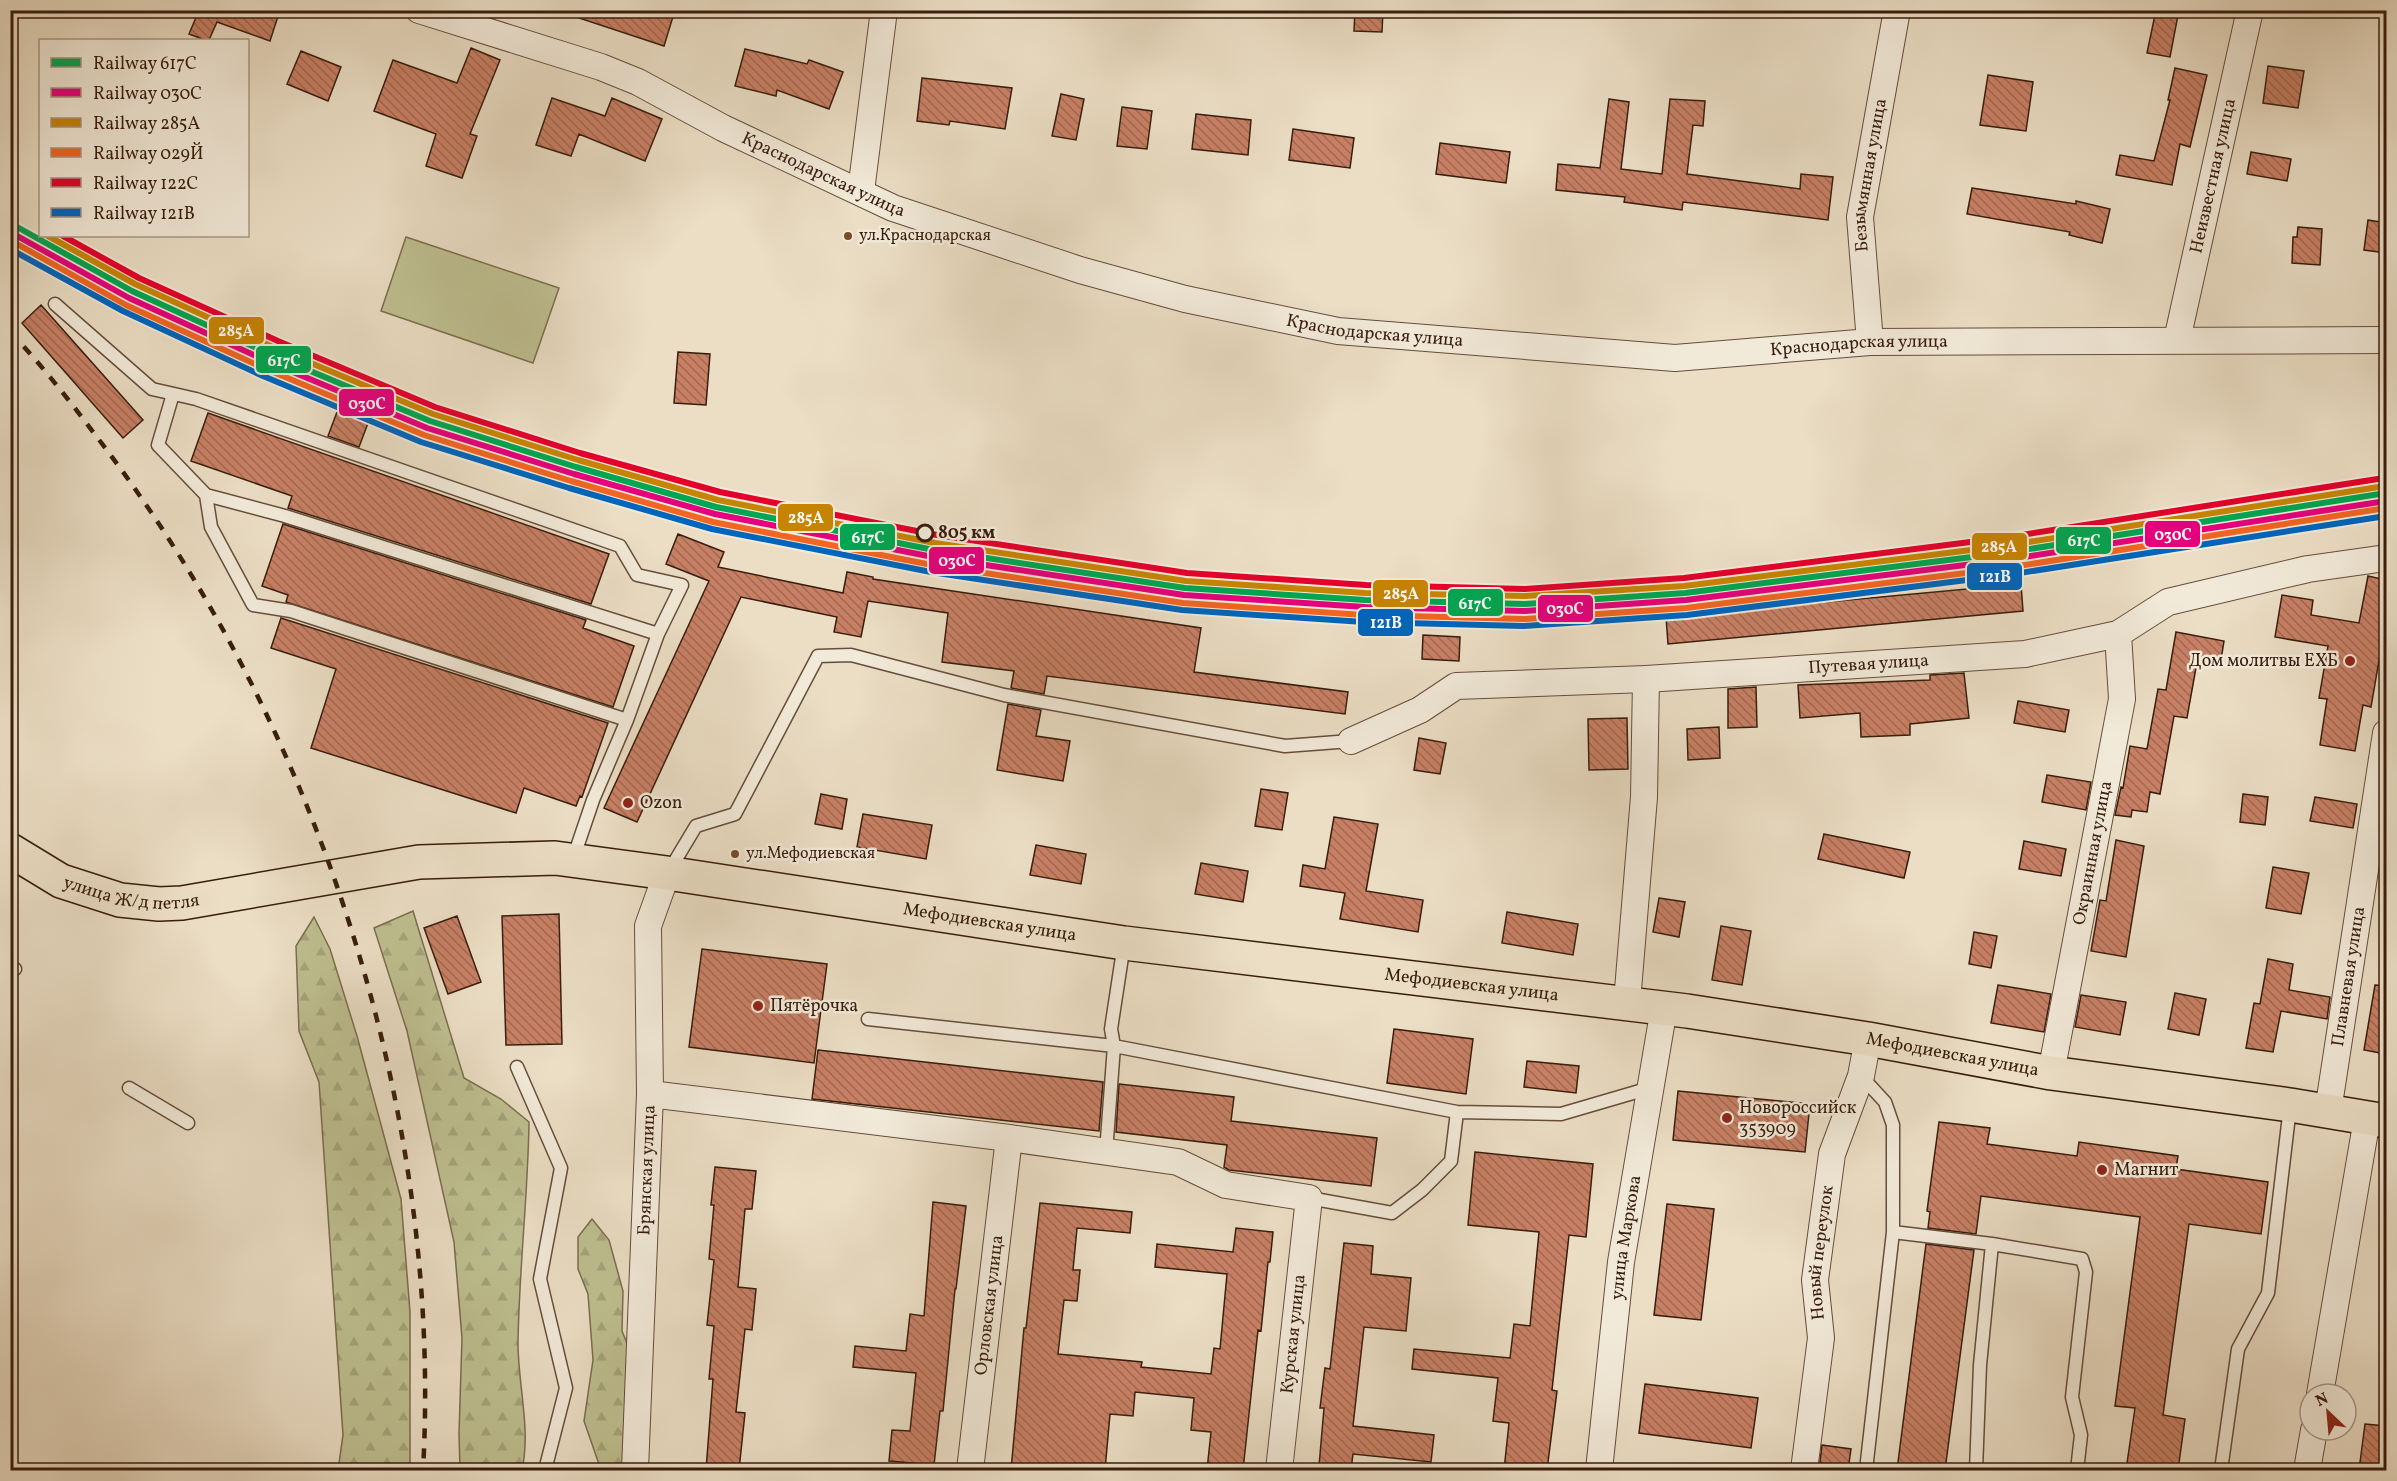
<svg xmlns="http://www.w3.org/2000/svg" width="2397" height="1481" viewBox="0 0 2397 1481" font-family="Vollkorn,serif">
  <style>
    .forest { fill: url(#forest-firs); stroke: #7b6e4e; stroke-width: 1.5 }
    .pitch { fill: #bebf90; stroke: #7b6e4e; stroke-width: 1.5 }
    .building { fill: url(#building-back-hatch); stroke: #381d0d; stroke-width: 1.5 }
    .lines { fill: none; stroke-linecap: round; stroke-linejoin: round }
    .lane-casing { stroke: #654d3b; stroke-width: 15 }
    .street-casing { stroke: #654d3b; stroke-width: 28 }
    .primary-casing { stroke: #381d0d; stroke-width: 36 }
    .lane { stroke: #f2ead9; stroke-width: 12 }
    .street { stroke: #f2ead9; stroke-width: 26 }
    .primary { stroke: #ebdec5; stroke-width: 33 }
    .rail { stroke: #381d0d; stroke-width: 4.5; stroke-dasharray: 10 10; stroke-linecap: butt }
    .rail-1-casing { stroke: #f2ead9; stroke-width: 10 }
    .rail-2-casing { stroke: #f2ead9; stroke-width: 10 }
    .rail-3-casing { stroke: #f2ead9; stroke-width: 10 }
    .rail-4-casing { stroke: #f2ead9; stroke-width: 10 }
    .rail-5-casing { stroke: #f2ead9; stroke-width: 10 }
    .rail-6-casing { stroke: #f2ead9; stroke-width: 10 }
    .rail-1 { stroke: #00a651; stroke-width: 6 }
    .rail-2 { stroke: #e5007d; stroke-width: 6 }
    .rail-3 { stroke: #c78403; stroke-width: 6 }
    .rail-4 { stroke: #f26522; stroke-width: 6 }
    .rail-5 { stroke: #e4002b; stroke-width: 6 }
    .rail-6 { stroke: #0065bd; stroke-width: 6 }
    .bus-dot { fill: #7a4b2a; stroke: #f2ead9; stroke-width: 2 }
    .stop-dot { fill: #f2ead9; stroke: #381d0d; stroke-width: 3 }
    .poi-dot { fill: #8f2418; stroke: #f2ead9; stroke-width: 2 }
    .labels { text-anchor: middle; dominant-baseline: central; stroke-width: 5; stroke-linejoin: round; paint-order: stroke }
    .bus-label { font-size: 16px; fill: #381d0d; stroke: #f2ead9; text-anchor: start }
    .street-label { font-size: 18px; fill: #381d0d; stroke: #f2ead9 }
    .stop-label { font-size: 18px; font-weight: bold; fill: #381d0d; stroke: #f2ead9; text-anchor: start }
    .poi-label { font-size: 18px; fill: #381d0d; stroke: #f2ead9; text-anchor: start }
    .line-badge { stroke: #f2ead9; stroke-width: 2 }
    .badge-label { font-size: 16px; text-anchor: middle; font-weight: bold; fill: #fff }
  </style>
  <defs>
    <pattern id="forest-firs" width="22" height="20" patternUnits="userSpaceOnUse" patternTransform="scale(1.5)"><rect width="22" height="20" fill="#bebf90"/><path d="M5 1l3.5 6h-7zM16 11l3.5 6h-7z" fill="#a4a47b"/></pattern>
    <pattern id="building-back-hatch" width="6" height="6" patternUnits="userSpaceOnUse" patternTransform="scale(1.5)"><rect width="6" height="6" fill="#c88065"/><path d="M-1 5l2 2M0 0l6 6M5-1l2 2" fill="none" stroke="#a36852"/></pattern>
  </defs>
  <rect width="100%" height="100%" fill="#ebdec5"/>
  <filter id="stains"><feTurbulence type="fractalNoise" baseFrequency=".00333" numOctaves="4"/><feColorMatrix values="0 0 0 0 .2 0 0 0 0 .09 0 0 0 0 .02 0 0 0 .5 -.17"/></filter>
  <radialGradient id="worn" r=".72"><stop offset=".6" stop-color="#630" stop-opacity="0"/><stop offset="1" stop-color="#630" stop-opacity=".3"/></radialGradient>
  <!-- forest -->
  <path class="forest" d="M413 911 464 1078 501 1099 529 1122C528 1196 519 1269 518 1343 518 1385 531 1429 522 1470H460L459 1434 462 1338 454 1242 407 1031 374 928Z
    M314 917 330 949 357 1036 401 1199 410 1312V1470H338L343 1435 319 1082 299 1031 296 946Z
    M592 1219 609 1240 623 1291 622 1331 639 1372 628 1470H601L584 1421 593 1360 588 1294 578 1269V1237Z"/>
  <!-- pitch -->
  <path class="pitch" d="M406 237 559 288 533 363 381 311Z"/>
  <!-- building -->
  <path class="building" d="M194 10H280L270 41 217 22 209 40H205L189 34 197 15 194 13Z
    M571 10H675L664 46 570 15Z
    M1355 10H1383L1382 32 1354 31Z
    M2156 10H2179L2170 57 2147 53Z
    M471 48 500 60 470 134 477 136 462 178 426 166 436 134 374 111 393 60 457 83Z
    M745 49 807 64 809 60 843 72 829 109 777 90 776 96 735 86Z
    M301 51 341 67 328 101 287 84Z
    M2268 66 2304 71 2298 108 2263 103Z
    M2175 68 2207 75 2190 147 2180 144 2172 185 2116 175 2120 155 2154 161 2170 100H2168Z
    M1988 75 2033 82 2026 131 1980 125Z
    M922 78 1012 88 1005 129 950 121 949 125 917 121Z
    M1061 94 1084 99 1076 140 1052 136Z
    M552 98 605 116 612 98 662 119 645 161 579 134 571 156 536 145Z
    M1609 99 1629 102 1621 169 1662 174 1670 99 1705 101 1703 126 1693 125 1687 174 1800 189 1801 174 1833 177 1828 220 1683 202 1682 210 1624 202 1625 197 1556 190 1558 164 1600 168Z
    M1122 107 1152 111 1147 149 1117 146Z
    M1196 114 1251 120 1248 155 1192 149Z
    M1293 129 1354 138 1350 168 1289 160Z
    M1440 143 1510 152 1506 183 1436 174Z
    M2251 152 2291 159 2287 181 2247 174Z
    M1972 188 2076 204V201L2110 209 2102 243 2069 235 2070 232 1967 214Z
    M2368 220 2386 223V253L2364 250Z
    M2298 227 2322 229 2320 265 2292 263 2293 237H2297Z
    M41 305 143 420 123 438 22 323Z
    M678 352 710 354 706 405 674 403Z
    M337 412 368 423 359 447 328 436Z
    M208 413 609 554 591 604 288 508 292 496 191 461Z
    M283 524 586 620 583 628 634 646 613 707 286 602 288 595 262 586Z
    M678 534 724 552 718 567 843 593 847 572 873 577V579L1201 628 1194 672 1348 692 1345 714 1047 676 1044 694 1011 688 1014 671 942 662 948 613 868 601 861 637 834 632 837 617 741 597 637 822 604 808 709 581 666 564Z
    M2368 576 2386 580V620L2371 707 2363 705 2355 751 2320 745 2327 699 2319 698 2328 646 2275 637 2282 595 2313 600 2311 615 2359 623Z
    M2021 584 2023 611 1668 644 1666 617Z
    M281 618 608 723 582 797 580 796 576 806 524 788 516 813 311 748 336 669 271 648Z
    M2176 632 2224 641 2220 666 2197 662 2187 718 2174 716 2160 794 2150 792 2147 812 2132 810 2131 817 2115 815 2121 787 2123 788 2130 746 2147 749 2158 689 2166 690Z
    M1423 635 1460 637 1459 661 1422 659Z
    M1964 673 1969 718 1910 724V735L1861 737 1860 713 1800 718 1798 685 1930 680V675Z
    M1756 687 1757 727 1728 728V689Z
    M2018 701 2069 710 2065 732 2014 723Z
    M1008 704 1041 710 1036 736 1070 741 1063 781 997 770Z
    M1627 718 1628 769 1589 770 1588 719Z
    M1719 727 1720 758 1688 760 1687 729Z
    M1419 738 1446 743 1440 774 1414 770Z
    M2047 775 2091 782 2086 810 2042 802Z
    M1261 789 1288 793 1282 830 1255 826Z
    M821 794 847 799 842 829 815 824Z
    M2243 794 2268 797 2265 825 2240 822Z
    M2315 797 2357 804 2353 828 2310 821Z
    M863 814 932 825 926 859 857 847Z
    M1334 817 1378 824 1366 891 1423 900 1418 932 1340 919 1345 893 1300 886 1303 865 1325 869Z
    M1824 834 1910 852 1904 878 1818 859Z
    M2116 840 2144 846 2126 957 2091 951 2100 900 2106 901Z
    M2024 841 2066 849 2061 876 2019 869Z
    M1036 845 1086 854 1081 884 1030 875Z
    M1201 863 1248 871 1243 902 1195 894Z
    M2273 867 2309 873 2301 914 2266 908Z
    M1659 898 1685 902 1679 937 1653 932Z
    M1507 912 1578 924 1573 955 1502 943Z
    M559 914 562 1044 506 1045 502 916Z
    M457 916 481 982 448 994 424 928Z
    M1721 926 1751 931 1742 985 1712 980Z
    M1974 932 1997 936 1991 968 1969 964Z
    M702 949 827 964 814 1063 689 1047Z
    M2268 959 2293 964 2289 990 2330 997 2327 1019 2281 1011 2273 1052 2246 1048 2254 1003 2260 1004Z
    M1998 985 2051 994 2044 1032 1991 1023Z
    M2375 985 2386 986V1054L2364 1050Z
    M2175 993 2206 999 2199 1035 2168 1029Z
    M2081 995 2126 1002 2120 1035 2075 1027Z
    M1394 1029 1473 1039 1466 1094 1387 1083Z
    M818 1050 1103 1082 1099 1131 812 1099Z
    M1527 1061 1579 1066 1576 1093 1524 1087Z
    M1119 1084 1234 1097 1231 1121 1377 1138 1371 1186 1229 1170 1224 1167 1227 1145 1116 1132Z
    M1678 1091 1810 1104 1805 1152 1673 1140Z
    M1939 1122 1990 1128 1987 1144 2077 1156 2079 1142 2178 1156 2176 1169 2268 1182 2261 1234 2189 1224 2163 1415 2185 1419 2178 1470H2126L2135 1408 2115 1406 2140 1217 1981 1196 1976 1234 1928 1228 1930 1212 1927 1211Z
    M1475 1152 1593 1164 1586 1237 1569 1235 1552 1390 1557 1391 1547 1470H1504L1509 1423 1493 1421 1498 1378 1412 1369 1414 1349 1510 1358 1514 1324 1530 1326 1539 1232 1468 1225Z
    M715 1167 756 1171 752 1209H745L738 1287 756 1289 752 1330 745 1329 736 1412 745 1413 739 1470H706L713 1379H709L714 1326 707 1325 714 1260 709 1259 714 1205H711Z
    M933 1202 966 1206 956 1289H955L943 1411H940L934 1465 889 1461 892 1430 910 1431 916 1373 853 1367 855 1346 906 1351 910 1314 924 1316Z
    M1040 1203 1132 1212 1130 1233 1077 1228 1073 1270H1080L1077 1301 1064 1300 1058 1354 1142 1362 1141 1367 1211 1374 1214 1348 1220 1349 1227 1274 1155 1267 1157 1244 1233 1252 1236 1228 1273 1232 1270 1262H1268L1261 1331 1258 1330 1243 1470H1207L1211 1432 1191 1430 1194 1398 1135 1392 1133 1416 1110 1414 1105 1470 1045 1466 1044 1470H1011L1024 1328H1026Z
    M1667 1204 1714 1209 1701 1320 1654 1315Z
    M1344 1243 1373 1246 1371 1274 1411 1278 1406 1331 1364 1327 1353 1426 1434 1435 1431 1462 1353 1454 1351 1470 1319 1466 1324 1408H1320L1325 1368 1330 1369Z
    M1926 1244 1974 1250 1945 1470H1897Z
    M1645 1384 1758 1398 1751 1448 1639 1433Z
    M2365 1424 2386 1426V1470H2359Z
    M1822 1445 1851 1449 1848 1470H1819Z"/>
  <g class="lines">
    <defs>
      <path id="lane" d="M55 304 152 389 196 399 620 546 637 575 682 585 658 634 627 720 593 800 573 859
        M173 394 158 445 206 495 285 516 658 634
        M206 495 211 527 253 605 291 611 627 720
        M669 871 696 826 735 814 818 656 851 655 1004 695 1285 746 1351 741
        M1124 944 1111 1029 1114 1046 1457 1112 1561 1114 1650 1088
        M10 967 15 969
        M868 1019 1114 1046 1106 1152
        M517 1067 561 1168 540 1279 566 1388 545 1470
        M1861 1076 1885 1102 1893 1125V1232L1866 1470
        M129 1088 188 1123
        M1309 1198 1392 1213 1422 1190 1451 1161 1457 1112
        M1893 1232 1992 1244
        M1976 1470 1980 1365 1992 1244 2082 1259 2086 1272 2072 1397 2081 1435 2077 1470
        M2221 1470 2238 1349 2268 1293 2290 1107"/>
      <g id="street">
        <path id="s1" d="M419 10 601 67 638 82 723 128 893 208 1080 270 1185 299 1338 331 1675 358 1870 342 2386 340"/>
        <path d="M861 191 884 10"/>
        <path id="s2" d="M2177 340 2250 10"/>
        <path id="s3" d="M1870 342 1860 217 1897 10"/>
        <path id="s4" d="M1351 741 1420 710 1456 686 1646 679 2025 654 2118 634 2168 602 2308 569 2386 558"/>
        <path d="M1627 1002 1644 797 1646 679"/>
        <path id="s5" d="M2051 1073 2122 699 2118 634"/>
        <path d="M650 1094 1009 1138 1178 1162 1226 1185 1309 1198 1279 1470"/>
        <path id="s6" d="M2328 1111 2386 733"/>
        <path d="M2320 1394 2367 1119"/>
        <path id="s7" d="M635 1470 650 1094 648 926 667 873"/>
        <path id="s8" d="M970 1470 1009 1138"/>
        <path id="s9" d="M1599 1470 1621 1262 1664 1008"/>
        <path id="s10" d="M1804 1470 1821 1338 1815 1280 1832 1154 1861 1076 1868 1039"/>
        <path d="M2307 1470 2314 1430"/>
      </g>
      <g id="primary">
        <path id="s11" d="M10 850 61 881 120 900 159 904 182 903 419 862 555 858 667 873 1124 943 1687 1011 1868 1039 2051 1073 2290 1105 2386 1121"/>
      </g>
    </defs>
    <!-- lane casing -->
    <use href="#lane" class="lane-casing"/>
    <!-- street casing -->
    <use href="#street" class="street-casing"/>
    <!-- primary casing -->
    <use href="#primary" class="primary-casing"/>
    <!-- lane -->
    <use href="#lane" class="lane"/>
    <!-- street -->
    <use href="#street" class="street"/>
    <!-- primary -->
    <use href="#primary" class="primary"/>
    <!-- rail -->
    <path class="rail" d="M10 332C46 369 78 412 109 453 321 736 443 1116 423 1470"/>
    <defs>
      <path id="rail-1" d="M10 223 132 291 272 355 430 421 576 467 716 507 934 550 1185 588 1365 600 1525 604 1685 593 2004 553 2386 493"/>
      <path id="rail-2" d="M10 232 129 298 269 362 427 428 574 474 715 514 933 557 1184 595 1365 607 1525 611 1686 600 2005 560 2386 501"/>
      <path id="rail-3" d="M48 236 135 284 275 348 433 414 578 460 718 500 935 543 1186 581 1365 593 1525 596 1684 586 2003 546 2385 486"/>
      <path id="rail-4" d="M10 240 126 305 266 369 424 435 571 481 713 522 932 565 1183 603 1364 615 1525 619 1686 608 2006 568 2386 508"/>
      <path id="rail-5" d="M63 236 139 278 278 341 435 407 580 453 720 492 937 535 1187 573 1366 585 1525 589 1684 578 2002 538 2384 478"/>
      <path id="rail-6" d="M10 249 123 311 263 376 421 442 569 488 712 529 931 572 1182 610 1364 622 1524 626 1687 615 2007 575 2386 516"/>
    </defs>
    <!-- rail-1 casing -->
    <use href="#rail-1" class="rail-1-casing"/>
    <!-- rail-2 casing -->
    <use href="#rail-2" class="rail-2-casing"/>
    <!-- rail-3 casing -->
    <use href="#rail-3" class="rail-3-casing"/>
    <!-- rail-4 casing -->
    <use href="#rail-4" class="rail-4-casing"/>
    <!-- rail-5 casing -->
    <use href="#rail-5" class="rail-5-casing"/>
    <!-- rail-6 casing -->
    <use href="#rail-6" class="rail-6-casing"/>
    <!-- rail-1 -->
    <use href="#rail-1" class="rail-1"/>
    <!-- rail-2 -->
    <use href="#rail-2" class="rail-2"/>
    <!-- rail-3 -->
    <use href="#rail-3" class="rail-3"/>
    <!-- rail-4 -->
    <use href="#rail-4" class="rail-4"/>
    <!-- rail-5 -->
    <use href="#rail-5" class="rail-5"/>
    <!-- rail-6 -->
    <use href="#rail-6" class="rail-6"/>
  </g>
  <!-- markers -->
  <g class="bus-dot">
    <circle cx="848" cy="236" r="5"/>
    <circle cx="735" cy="854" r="5"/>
  </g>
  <circle class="stop-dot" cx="925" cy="533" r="8"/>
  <g class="poi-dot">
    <circle cx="2350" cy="661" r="6"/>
    <circle cx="628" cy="803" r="6"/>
    <circle cx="758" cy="1006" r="6"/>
    <circle cx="1727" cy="1118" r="6"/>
    <circle cx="2102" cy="1170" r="6"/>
  </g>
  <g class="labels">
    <!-- bus labels -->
    <g class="bus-label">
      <text x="859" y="236">ул.Краснодарская</text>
      <text x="746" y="854">ул.Мефодиевская</text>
    </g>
    <!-- street labels -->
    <g class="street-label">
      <text stroke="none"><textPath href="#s1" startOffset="438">Краснодарская улица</textPath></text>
      <text stroke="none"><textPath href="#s2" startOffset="168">Неизвестная улица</textPath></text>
      <text stroke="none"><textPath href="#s3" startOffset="168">Безымянная улица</textPath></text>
      <text stroke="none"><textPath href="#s1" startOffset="1014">Краснодарская улица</textPath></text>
      <text stroke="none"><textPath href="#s1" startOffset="1500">Краснодарская улица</textPath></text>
      <text stroke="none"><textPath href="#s4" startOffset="532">Путевая улица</textPath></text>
      <text stroke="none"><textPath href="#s5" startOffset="224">Окраинная улица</textPath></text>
      <text stroke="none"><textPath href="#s11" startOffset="132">улица Ж/д петля</textPath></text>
      <text stroke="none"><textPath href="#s11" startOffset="1000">Мефодиевская улица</textPath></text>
      <text stroke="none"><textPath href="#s6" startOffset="136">Плавневая улица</textPath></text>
      <text stroke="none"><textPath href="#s11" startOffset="1486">Мефодиевская улица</textPath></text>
      <text stroke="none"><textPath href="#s11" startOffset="1972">Мефодиевская улица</textPath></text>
      <text stroke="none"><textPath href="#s7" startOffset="300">Брянская улица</textPath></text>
      <text stroke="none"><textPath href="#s9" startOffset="234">улица Маркова</textPath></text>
      <text stroke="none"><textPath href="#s10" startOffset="219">Новый переулок</textPath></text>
      <text stroke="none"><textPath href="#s8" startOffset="166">Орловская улица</textPath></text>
      <text transform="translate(1294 1334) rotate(-84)">Курская улица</text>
    </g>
    <!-- stop labels -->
    <g class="stop-label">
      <text x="938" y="533">805 км</text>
    </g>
    <!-- poi labels -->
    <g class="poi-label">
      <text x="2338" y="661" text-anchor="end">Дом молитвы ЕХБ</text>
      <text x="640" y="803">Ozon</text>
      <text x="770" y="1006">Пятёрочка</text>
      <text x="1739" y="1108">Новороссийск<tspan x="1739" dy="21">353909</tspan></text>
      <text x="2114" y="1170">Магнит</text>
    </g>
  </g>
  <g class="line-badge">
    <rect x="208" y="316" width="57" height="29" rx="6" fill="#c78403"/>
    <rect x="255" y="345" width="57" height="29" rx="6" fill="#00a651"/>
    <rect x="338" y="388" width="57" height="29" rx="6" fill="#e5007d"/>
    <rect x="777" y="503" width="57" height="29" rx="6" fill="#c78403"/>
    <rect x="2144" y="520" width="57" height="28" rx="6" fill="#e5007d"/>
    <rect x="839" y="523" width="57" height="28" rx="6" fill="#00a651"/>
    <rect x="2055" y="526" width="57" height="29" rx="6" fill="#00a651"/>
    <rect x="1971" y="532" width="57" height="29" rx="6" fill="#c78403"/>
    <rect x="928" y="546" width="57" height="29" rx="6" fill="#e5007d"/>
    <rect x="1966" y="562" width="57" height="29" rx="6" fill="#0065bd"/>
    <rect x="1372" y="579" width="57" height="29" rx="6" fill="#c78403"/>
    <rect x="1447" y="588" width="57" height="29" rx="6" fill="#00a651"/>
    <rect x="1537" y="594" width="57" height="29" rx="6" fill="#e5007d"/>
    <rect x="1357" y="608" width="57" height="29" rx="6" fill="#0065bd"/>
  </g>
  <g class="badge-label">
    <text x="236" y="336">285А</text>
    <text x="284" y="366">617C</text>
    <text x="367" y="409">030C</text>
    <text x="806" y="523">285А</text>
    <text x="2173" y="540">030C</text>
    <text x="868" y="543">617C</text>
    <text x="2084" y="546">617C</text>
    <text x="1999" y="552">285А</text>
    <text x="957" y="566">030C</text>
    <text x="1995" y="582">121В</text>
    <text x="1401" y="599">285А</text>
    <text x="1475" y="609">617C</text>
    <text x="1565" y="614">030C</text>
    <text x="1386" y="628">121В</text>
  </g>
  <!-- margin -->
  <rect width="2397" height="1481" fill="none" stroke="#ebdec5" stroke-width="36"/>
  <rect x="12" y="12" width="2373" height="1457" fill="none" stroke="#381d0d" stroke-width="3"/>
  <rect x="18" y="18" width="2361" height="1445" fill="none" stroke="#381d0d" stroke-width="1.5"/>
  <!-- legend -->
  <rect x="39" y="39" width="210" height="198" fill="#f2ead9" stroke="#a89887" stroke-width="1.5"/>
  <rect x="51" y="58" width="30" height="9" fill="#00a651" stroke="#a89887" stroke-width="1.5"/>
  <text x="93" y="69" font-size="18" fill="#381d0d">Railway 617C</text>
  <rect x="51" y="88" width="30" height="9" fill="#e5007d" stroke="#a89887" stroke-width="1.5"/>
  <text x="93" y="99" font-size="18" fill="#381d0d">Railway 030C</text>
  <rect x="51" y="118" width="30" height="9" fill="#c78403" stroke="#a89887" stroke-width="1.5"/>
  <text x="93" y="129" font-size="18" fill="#381d0d">Railway 285А</text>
  <rect x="51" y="148" width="30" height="9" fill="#f26522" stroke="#a89887" stroke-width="1.5"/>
  <text x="93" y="159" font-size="18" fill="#381d0d">Railway 029Й</text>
  <rect x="51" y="178" width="30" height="9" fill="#e4002b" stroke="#a89887" stroke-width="1.5"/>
  <text x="93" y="189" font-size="18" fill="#381d0d">Railway 122С</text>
  <rect x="51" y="208" width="30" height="9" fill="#0065bd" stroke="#a89887" stroke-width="1.5"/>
  <text x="93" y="219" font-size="18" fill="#381d0d">Railway 121В</text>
  <!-- north arrow -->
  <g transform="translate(2328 1412) rotate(334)"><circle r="28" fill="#f2ead9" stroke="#a89887" stroke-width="1.5"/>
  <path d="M0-4.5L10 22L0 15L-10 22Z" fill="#8f2418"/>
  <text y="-9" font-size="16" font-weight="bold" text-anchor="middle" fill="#381d0d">N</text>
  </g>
  <rect width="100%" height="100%" filter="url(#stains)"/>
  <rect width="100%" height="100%" fill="url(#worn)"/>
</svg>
